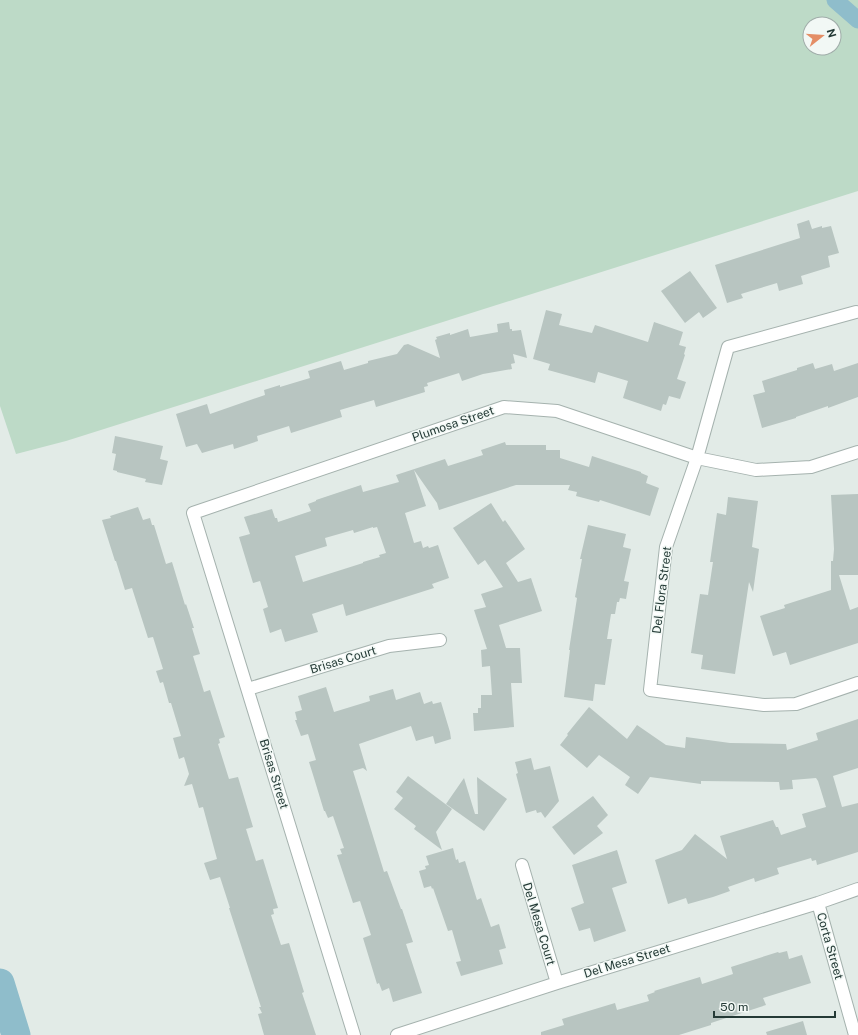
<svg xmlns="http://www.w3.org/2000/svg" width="858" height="1035" viewBox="0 0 858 1035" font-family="'Public Sans',sans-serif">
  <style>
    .green { fill: #bddac7; fill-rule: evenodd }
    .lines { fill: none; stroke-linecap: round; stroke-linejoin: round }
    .canal { stroke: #8fbdcb; stroke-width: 17 }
    .river { stroke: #8fbdcb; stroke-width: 29 }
    .building { fill: #b8c5c1; fill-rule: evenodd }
    .street-casing { stroke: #a5b2ae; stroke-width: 14 }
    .street { stroke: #fff; stroke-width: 12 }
    .labels { text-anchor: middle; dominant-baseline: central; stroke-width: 3; stroke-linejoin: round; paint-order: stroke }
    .street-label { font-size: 12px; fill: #243a36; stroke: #f2f8f5 }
  </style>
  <rect width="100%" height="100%" fill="#e2ebe7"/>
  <!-- green -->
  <path class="green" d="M0 0H858V191L66 441 16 454 0 406ZM810 24H834V48H810Z"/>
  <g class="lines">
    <!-- canal -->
    <path class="canal" d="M835 0 858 20"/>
    <!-- river -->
    <path class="river" d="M0 983 16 1035"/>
  </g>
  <!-- building -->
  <path class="building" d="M809 220 812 229 822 226V228L831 226 839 253 828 256 830 267 801 276 803 284 779 291 777 283 741 294 743 298 727 303 715 265 800 238 797 224Z
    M690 271 717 308 703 318 699 312 685 323 661 291Z
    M546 310 562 314 559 325 592 333 595 325 648 342 654 322 683 332 679 345 686 347 684 354 685 355 677 379 686 382 680 399 669 396 666 405 663 404 661 411 623 398 628 381 598 372 595 383 548 370 550 364 533 359Z
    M509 322 510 329H512V331L521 330 527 358 513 354 515 363 511 364 512 369 483 374 462 381 459 373 427 383 428 386 424 387 425 392 376 407 374 400 340 410 342 417 291 433 289 426 257 436 258 441 234 449 233 444 202 453 197 444 186 447 176 414 207 404 210 414 265 395 264 390 280 385V387L310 378 308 371 341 361 344 370 368 363V361L397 354 404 345 408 344 440 358 435 340 437 339 436 337 450 333V335L468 329 470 337 498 332 497 324Z
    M813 363 815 369 832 364 834 371 858 363V397L828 408V406L796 417V418L762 428 753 395 765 392 762 381 797 370V368Z
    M115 436 163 446 160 459 168 461 162 485 145 482 146 479 117 472V471L113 470 116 454 112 453Z
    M505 442 506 445H546V450H560V458L589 467 592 456 641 472V473L648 476 646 483 659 488 650 516 600 500 599 502 576 496 577 492 568 490 570 485H516L439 510 437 503 414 470 426 506 405 513 414 543 421 541 423 548 428 546 429 548 438 545 449 578 432 584 434 588 346 616 343 604 312 614 318 632 285 642 281 629 270 633 263 609 268 607 260 581 253 583 239 537 250 534 244 517 272 509 275 518H277L278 522 311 511 308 504 316 501V500L361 485 363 492 399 482 396 475 445 459 448 466 483 455 481 450ZM373 527V528L377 527 386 553 379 555 380 557 363 562V563L303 582 295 556 327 546 325 538 353 530 354 533Z
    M858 494V575H839L850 610 858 607V643L790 665 786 652 773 656 760 616 785 608 784 605 831 590V561H833L834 549 831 495Z
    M728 497 758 501 752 547 759 549 753 592 749 582 735 674 701 669 703 655 691 653 700 594 708 595 713 562H710L717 513 726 515Z
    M491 503 503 522 505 520 525 549 506 563 518 582 531 578 542 611 499 625 506 648H520L522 683H511L514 727 474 731 473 713H478V708H481V695H492L490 666 482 667 481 650 487 649 474 610 486 607 481 594 503 587 485 560 478 565 453 528Z
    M138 507 143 520 150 518 152 525H154L166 564 172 562 185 605 186 604 194 628H192L200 654 193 656 204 692 210 690 225 737 219 739 220 743 218 744 229 779 238 777 253 827 246 829 256 861 263 859 278 908 273 909 274 914 271 915 281 945 289 943 304 992 302 993 316 1035H264L258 1014 262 1013 259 1007H261L229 908H230L220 877 210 880 204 863 217 859 203 807 199 808 192 784 184 786 189 774 184 757 179 759 173 738 181 736 171 703H169L163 682 160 683 156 671 163 669 153 637 148 638 132 588 125 590 116 561H115L102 520 111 518 110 516Z
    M588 525 626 534 623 547 631 549 624 581 629 582 626 599 620 598 619 602H617L615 614H611L607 639H612L605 685 595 684 593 701 564 697 570 650H569L577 598 575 597 582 559H580Z
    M326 687 334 712 370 701 369 696 393 689 396 700 420 692 424 704 432 701 433 704 441 702 450 732 451 739 435 744 433 736 416 741 411 726 359 744 367 771 363 768 353 771 384 872 387 871 401 909H402L413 942 406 944 422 993 393 1002 389 988 382 991 379 983 377 984 363 938 371 935 360 901 353 903 337 855 342 854 340 849 344 848 333 816 328 818 325 811H324L314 778 309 762 316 760 308 734 301 736 295 720H297L295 712 302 710 298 696Z
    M589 707 627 739 637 725 666 745 685 748 686 737 730 743 786 744 787 750 818 740 816 733 858 719V768L833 776 842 807 858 803V852L817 865 816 860 812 861 811 858 777 868 779 874 755 882 754 878 728 887 730 891 713 897 688 904 686 898 668 904 655 860 682 850 695 834 727 859 720 836 773 820 776 827H778L781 835 806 827 802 814 826 807 818 781 816 778 792 780 793 789 780 790 779 782 701 781V784L650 777 638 794 625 785 630 777 599 755 587 768 560 745 568 735 567 734Z
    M531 758 534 770 550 766 559 801 545 818 541 812 537 813 536 810 526 813 516 774 518 773 515 762Z
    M408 776 452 809 436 832 442 850 414 829 416 826 394 809 403 798 396 792Z
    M477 777 507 799 484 831 446 804 464 778 475 814H478Z
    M593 796 608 815 597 826 603 833 574 855 552 827Z
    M453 848 456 860 458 859 459 863 465 861 477 900 481 898 491 927 499 924 506 948 499 950 503 964 461 976 456 962 461 961 452 930 448 931 433 888 432 889 431 886 424 888 419 871 426 869 425 866 429 865 426 856Z
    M617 850 627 883 612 888 626 931 594 942 590 928 579 931 571 908 584 903 572 865Z
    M787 951 789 959 802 955 811 983 763 998 766 1005 711 1023V1025L679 1035H541V1032L564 1025 562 1019 615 1003 617 1010 649 1001 647 995 655 992 654 991 700 977 702 984 733 974 731 967 778 952 779 953Z
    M803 1021 807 1035H767L766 1032Z"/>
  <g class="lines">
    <defs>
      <path id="street" d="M856 312 728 347 697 458 666 547 650 690 764 705 796 704 858 683
        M248 689 389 646 440 640
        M522 865 557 983
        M818 903 855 1035
        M354 1035 193 513 504 407 557 411 697 458 756 470 811 467 858 452
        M397 1035 557 983 818 903 858 889"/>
    </defs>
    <!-- street casing -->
    <use href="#street" class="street-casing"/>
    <!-- street -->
    <use href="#street" class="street"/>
  </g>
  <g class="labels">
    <!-- street labels -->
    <g class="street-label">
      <text transform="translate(453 424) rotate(-19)">Plumosa Street</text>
      <text transform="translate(662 590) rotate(-83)">Del Flora Street</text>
      <text transform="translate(343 660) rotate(-17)">Brisas Court</text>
      <text transform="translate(274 774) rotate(73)">Brisas Street</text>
      <text transform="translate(539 924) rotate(73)">Del Mesa Court</text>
      <text transform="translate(830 946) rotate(74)">Corta Street</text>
      <text transform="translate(627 961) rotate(-17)">Del Mesa Street</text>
    </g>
  </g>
  <!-- north arrow -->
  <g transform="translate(822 36) rotate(73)"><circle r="19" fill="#f2f8f5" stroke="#a0aca9"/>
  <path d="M0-3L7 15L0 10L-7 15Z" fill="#e48e66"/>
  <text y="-6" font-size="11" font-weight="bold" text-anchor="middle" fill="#243a36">N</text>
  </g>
  <!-- scale -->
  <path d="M714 1011v6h121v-6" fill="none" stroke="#243a36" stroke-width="2"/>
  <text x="720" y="1011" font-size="12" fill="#243a36" stroke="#f2f8f5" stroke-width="3" paint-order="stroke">50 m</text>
</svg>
